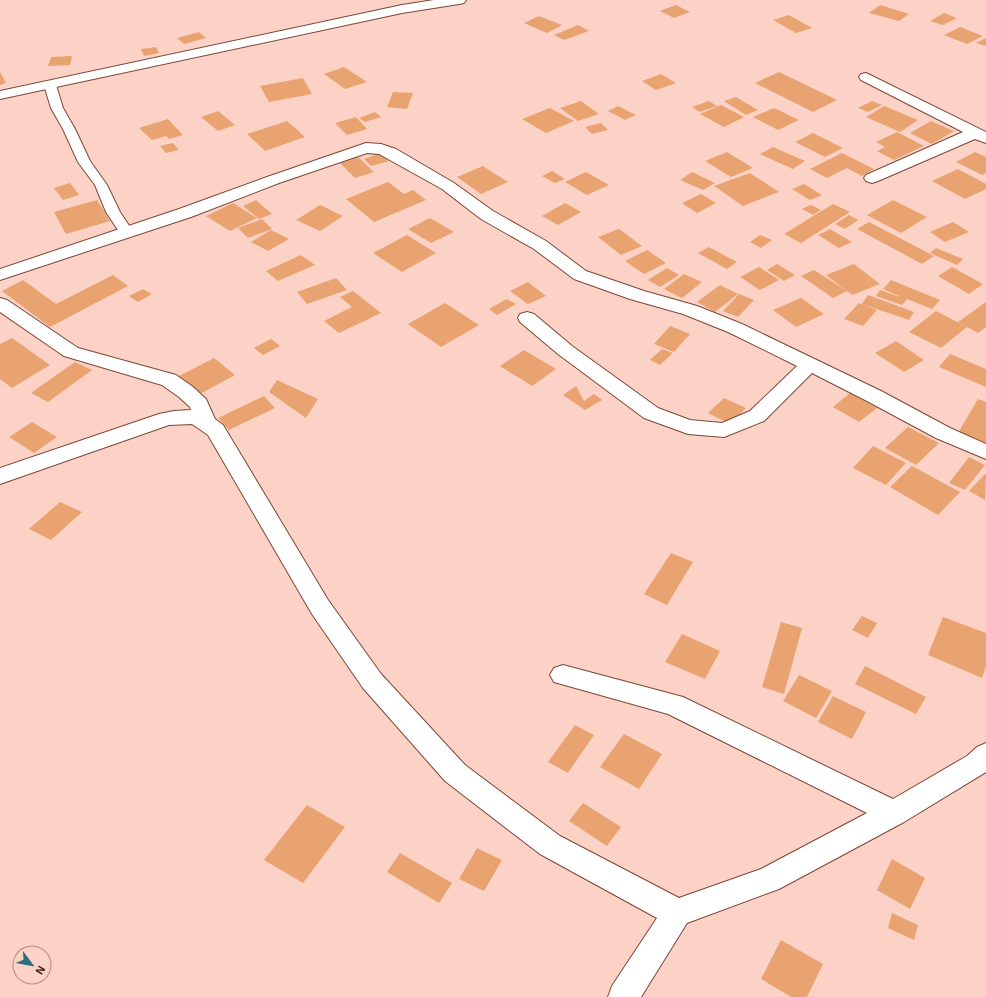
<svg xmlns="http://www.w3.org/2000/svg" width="986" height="997" viewBox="0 0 986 997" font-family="'Exo 2',sans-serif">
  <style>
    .building { fill: #e9a370 }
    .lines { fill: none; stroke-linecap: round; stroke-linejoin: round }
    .service-casing { stroke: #7e4535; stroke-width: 2 }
    .minor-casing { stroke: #7e4535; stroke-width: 2 }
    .service { fill: #fff; fill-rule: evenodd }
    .minor { fill: #fff; fill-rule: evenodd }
  </style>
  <rect width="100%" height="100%" fill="#fcd2c6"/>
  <!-- building -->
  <path class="building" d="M676 5 690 12 674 18 660 11Z
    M880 5 909 14 899 21 869 13Z
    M944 13 957 18 943 25 930 21Z
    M789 15 812 28 796 33 773 20Z
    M539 16 562 25 547 33 524 23Z
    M578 25 589 31 564 40 554 35Z
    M960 27 983 36 967 44 944 35Z
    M199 32 206 38 184 44 177 38Z
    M986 38V46L976 43Z
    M156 47 159 53 144 56 141 49Z
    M72 56 70 65 48 66 51 57Z
    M344 67 367 82 345 89 324 74Z
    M0 72 6 83 0 85Z
    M779 72 837 100 813 112 755 83Z
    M661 74 676 83 656 90 642 81Z
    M303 78 312 94 269 102 260 86Z
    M393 92 413 93 407 109 387 107Z
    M736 97 758 110 746 115 724 101Z
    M581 101 599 114 578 121 560 108Z
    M709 101 717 106 700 112 692 107Z
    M872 101 882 105 868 112 858 108Z
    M721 105 744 117 724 127 700 114Z
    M618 106 636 115 625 120 608 111Z
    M884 106 918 120 900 132 866 117Z
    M550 108 574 121 546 133 522 119Z
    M774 108 799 120 778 130 753 117Z
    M218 111 235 125 218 131 201 117Z
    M375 112 381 117 365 122 359 118Z
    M356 117 367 129 347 135 335 123Z
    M168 119 183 135 169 139 166 136 152 140 139 128Z
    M287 121 305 137 265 151 247 134Z
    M931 121 954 131 932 144 910 133Z
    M601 123 608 130 592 134 585 127Z
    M897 132 924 146 894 160 877 151 885 147 876 142Z
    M813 133 843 148 825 157 795 142Z
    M173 143 179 150 166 153 160 146Z
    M773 147 805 161 793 169 760 154Z
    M727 152 753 168 731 177 705 161Z
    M975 152 986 157V173L982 175 956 162Z
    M381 153 389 161 371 166 364 159Z
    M842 153 874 169 862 176 847 168 827 178 810 169Z
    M358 157 374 172 355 178 340 163Z
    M483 166 508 182 481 194 457 177Z
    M958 169 986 184V189L965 199 932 181Z
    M552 171 565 179 555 183 542 176Z
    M586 172 609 185 587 195 565 182Z
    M692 172 715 183 703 190 680 180Z
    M750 173 779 192 743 206 714 186Z
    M388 182 404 194 413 190 426 200 374 222 346 199Z
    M70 183 79 195 63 200 54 188Z
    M804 184 822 195 810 200 792 189Z
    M701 194 716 203 697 213 682 203Z
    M97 200 110 221 66 234 54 212Z
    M256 200 272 214 259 219 243 206Z
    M893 200 927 217 901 233 867 215Z
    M233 203 257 218 230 231 206 216Z
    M565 203 581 212 558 225 542 216Z
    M833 204 850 212 801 243 784 234Z
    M320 205 343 216 320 231 296 220Z
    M811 205 821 210 813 215 802 209Z
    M849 215 858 220 845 229 835 224Z
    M430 218 454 232 431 243 408 229Z
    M262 219 272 229 248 238 238 228Z
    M869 222 934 256 922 264 857 229Z
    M953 222 969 232 945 242 930 232Z
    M619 229 642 246 621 255 598 237Z
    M830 229 852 242 839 248 818 235Z
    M271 230 289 239 268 251 251 242Z
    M407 235 436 253 402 272 373 253Z
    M760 235 772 240 761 248 750 242Z
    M709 247 737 262 727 269 698 253Z
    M936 248 963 259 957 265 930 253Z
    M647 250 666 263 644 274 625 261Z
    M301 255 315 265 278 281 266 271Z
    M777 264 795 275 784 281 767 270Z
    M854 264 880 284 852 295 826 275Z
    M759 267 779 280 760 290 740 277Z
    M952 267 983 284 969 294 938 276Z
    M667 268 679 275 660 287 648 280Z
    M814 270 847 291 833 298 801 276Z
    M684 274 702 282 682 298 664 289Z
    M113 275 128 286 50 327 2 291 23 280 56 304Z
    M336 278 347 290 307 304 297 292Z
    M891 280 940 300 932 309 907 299 902 305 876 296 880 290 903 298 883 289Z
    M528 282 546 296 528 304 510 291Z
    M720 285 738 294 715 312 697 302Z
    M143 289 152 294 138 302 129 296Z
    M353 291 381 313 339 333 324 321 352 307 340 297Z
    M739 294 754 300 738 317 723 311Z
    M868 295 914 312 909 320 862 304Z
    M801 298 824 314 796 327 773 310Z
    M507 299 516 304 497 315 489 309Z
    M986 302V327L978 333 958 322Z
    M445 303 479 325 441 347 408 324Z
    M859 303 877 310 863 326 844 319Z
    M936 311 967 327 941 348 909 332Z
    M670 326 690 334 674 352 654 344Z
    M12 338 50 365 12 388 0 379V344Z
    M271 339 280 346 263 355 254 348Z
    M896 341 924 360 904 372 875 353Z
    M662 349 673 353 660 365 650 360Z
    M524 350 556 369 532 386 500 366Z
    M950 354 986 369V387L939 367Z
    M214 358 235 375 200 394 179 376Z
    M75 362 92 370 48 402 31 393Z
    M277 380 318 399 306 418 269 392Z
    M576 386 584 401 594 394 602 400 585 410 563 395Z
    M850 393 877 408 859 422 833 407Z
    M264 396 275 408 229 430 218 418Z
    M724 398 746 408 730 424 708 413Z
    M978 399 986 402V444L958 433Z
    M32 422 57 437 34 453 9 437Z
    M908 427 939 443 916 465 885 448Z
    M873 446 906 463 886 485 853 468Z
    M969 457 985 465 965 490 949 483Z
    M912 466 960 492 938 515 890 487Z
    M985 474 986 475 985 500 969 491Z
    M60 502 82 512 51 540 29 529Z
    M671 553 693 562 667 605 644 594Z
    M862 616 877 623 868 638 852 630Z
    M943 617 986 633V666L982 678 928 655Z
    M781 622 802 628 784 694 762 687Z
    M682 634 720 651 705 679 665 662Z
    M865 666 926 697 916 714 855 684Z
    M799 675 832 691 816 718 783 701Z
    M833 696 866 712 852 739 818 722Z
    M575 725 594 735 568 773 548 762Z
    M624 734 662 754 639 789 600 767Z
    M583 803 621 827 607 846 569 821Z
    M307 805 345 827 303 883 264 860Z
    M477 848 502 860 484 891 459 879Z
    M400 853 452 883 439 903 387 872Z
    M892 859 925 878 910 909 877 890Z
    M892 913 918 925 914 940 888 928Z
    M781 940 823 964 807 997H791L761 979Z"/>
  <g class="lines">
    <defs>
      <path id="service" d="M50 82 54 83 56 85 63 108 75 129 90 161 107 185 120 212 134 233 132 236H122L106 212 95 185 78 162 63 129 51 108 44 85 46 83Z"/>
      <path id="minor" d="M434 0H466L464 3 459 4 402 13 0 99V91L402 5Z
        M866 73 986 132V143L975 139 878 181 872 183 866 181 864 178 866 175 963 132 861 80 859 77 861 74Z
        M366 143 381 144 396 149 454 183 493 211 546 241 586 271 644 291 697 306 742 324 881 391 950 428 986 444V459L936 438 867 401 812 373 764 421 724 437 688 434 644 418 558 354 520 322 518 318 520 314 527 312 534 314 572 346 658 408 690 420 722 423 750 411 797 366 728 332 683 314 630 299 574 279 534 249 481 219 442 189 379 154 367 153 279 183 191 217 0 280V269L179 209 267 177Z
        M0 298 7 300 78 348 176 375 193 387 206 399 215 419 223 425 328 600 381 674 465 765 560 836 679 898 761 869 867 813 668 714 554 682 550 675 554 668 563 665 683 697 893 799 967 756 977 747 986 743V772L904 822 779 889 687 923 641 997H608L612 986 657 918 540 854 445 781 363 688 312 614 208 435 192 424 169 425 0 484V468L159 414 174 411 191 410 190 407 179 397 162 385 64 356 0 312Z"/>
    </defs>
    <!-- service casing -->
    <use href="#service" class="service-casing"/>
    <!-- minor casing -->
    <use href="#minor" class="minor-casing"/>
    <!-- service -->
    <use href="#service" class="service"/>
    <!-- minor -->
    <use href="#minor" class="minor"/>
  </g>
  <!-- north arrow -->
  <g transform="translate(32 965) rotate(122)"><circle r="19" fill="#fcd2c6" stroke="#af8c82"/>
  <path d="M0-3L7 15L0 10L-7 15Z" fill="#2a6e7f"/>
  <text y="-6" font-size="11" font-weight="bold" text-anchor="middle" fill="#3c231b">N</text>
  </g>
</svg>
